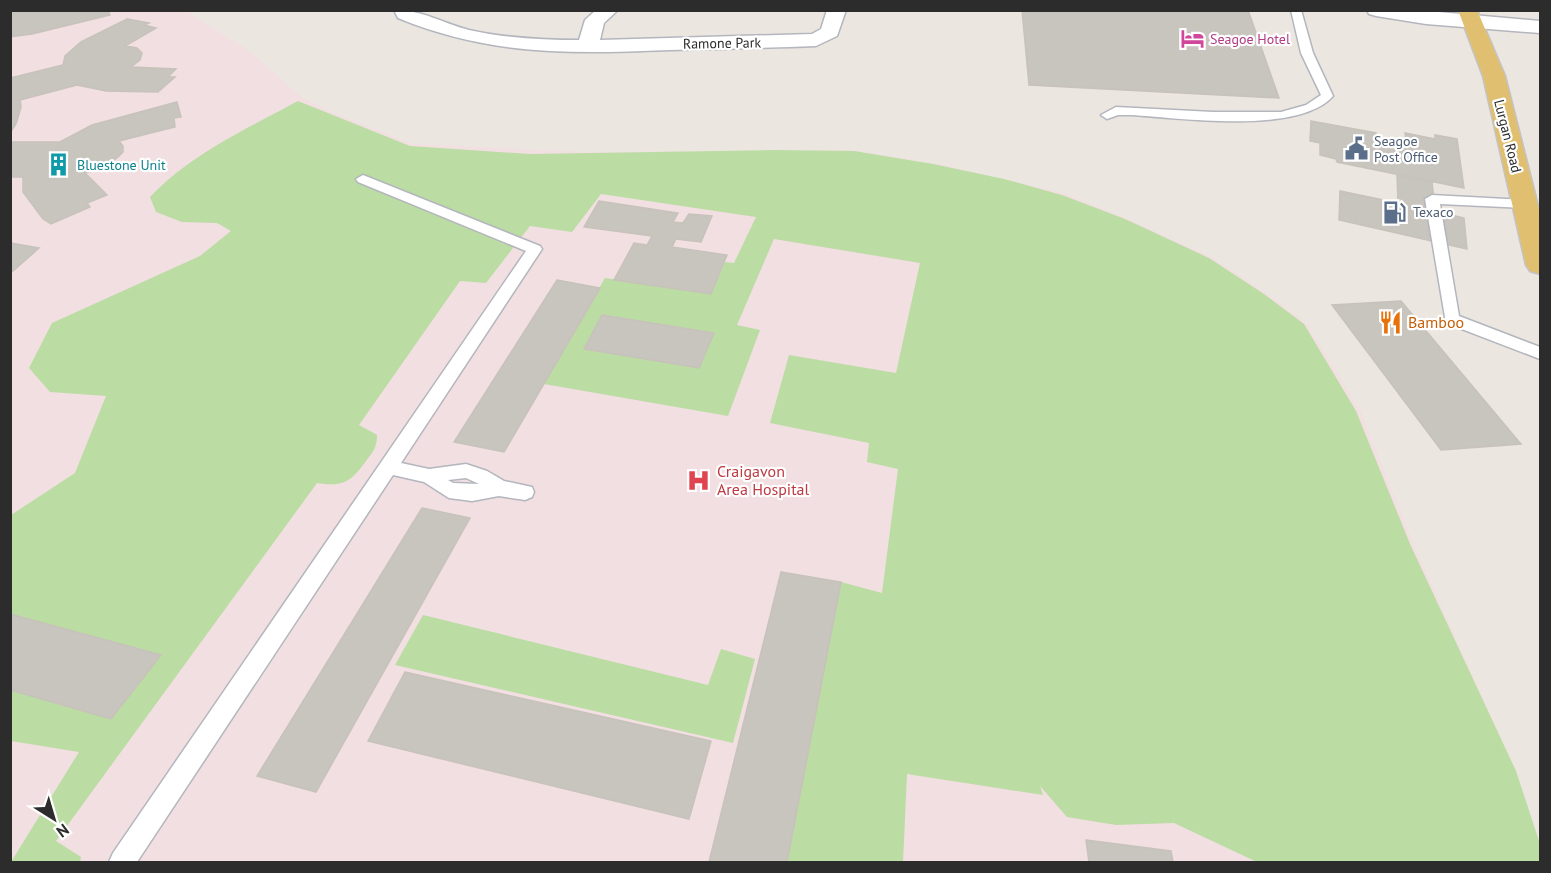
<svg xmlns="http://www.w3.org/2000/svg" width="1551" height="873" viewBox="0 0 1551 873" font-family="'PT Sans',sans-serif">
  <style>
    .medical { fill: #f1dfe1 }
    .green { fill: #bbdca3 }
    .building { fill: #c8c4be; stroke: #c7c2ba; stroke-width: 1.5 }
    .lines { fill: none; stroke-linecap: round; stroke-linejoin: round }
    .lane-casing { stroke: #b4b6be; stroke-width: 3 }
    .street-casing { stroke: #b4b6be; stroke-width: 3 }
    .secondary-casing { stroke: #b4b6be; stroke-width: 3 }
    .primary-casing { stroke: #c4c4c4; stroke-width: 3 }
    .lane { fill: #fff; fill-rule: evenodd }
    .street { fill: #fff; fill-rule: evenodd }
    .secondary { fill: #fff; fill-rule: evenodd }
    .primary { fill: #e1bf70; fill-rule: evenodd }
    .labels { text-anchor: middle; dominant-baseline: central; stroke-width: 4.5; stroke-linejoin: round; paint-order: stroke }
    .far-hotel-label { font-size: 14px; fill: #b23c85; stroke: #fff; text-anchor: start }
    .far-street-label { font-size: 14px; fill: #2c2c2c; stroke: #fff }
    .far-service-label { font-size: 14px; fill: #4e5e75; stroke: #fff; text-anchor: start }
    .far-culture-label { font-size: 14px; fill: #0d838f; stroke: #fff; text-anchor: start }
    .food-label { font-size: 16px; fill: #c56008; stroke: #fff; text-anchor: start }
    .health-label { font-size: 16px; fill: #be3a42; stroke: #fff; text-anchor: start }
  </style>
  <rect width="100%" height="100%" fill="#ece6e0"/>
  <!-- medical -->
  <path class="medical" d="M10 11H186L251 52 300 96 329 111 412 144 588 152 851 150 943 165 1066 194 1128 219 1211 257 1266 293 1307 324 1361 412 1415 548 1516 771 1540 844V862H11Z"/>
  <!-- green -->
  <path class="green" d="M298 101 410 146 529 154 772 150 854 151 933 164 1004 179 1062 195 1125 219 1209 258 1264 294 1304 324 1356 411 1410 544 1516 771 1540 844V862H1257L1174 823 1116 825 1067 817 1040 786 1043 795 907 774 903 862H787L841 582 882 593 898 469 867 462 869 443 770 423 789 355 896 373 920 263 774 239 737 325 760 330 728 416 544 384 605 278 711 294 725 262 734 263 756 217 601 194 572 232 530 226 486 283 460 281 359 425 377 435C377 447 373 452 366 461 351 482 343 487 317 483L56 841 81 857 80 862H11L79 752 11 741V515L75 473 106 396 50 392 29 368 52 323 200 256 231 231 217 223 182 222 156 212 150 197C191 154 246 129 298 101Z
    M423 615 708 685 721 649 755 659 733 743 395 665Z"/>
  <!-- building -->
  <path class="building" d="M10 10H108L110 15 32 34 10 37Z
    M1022 10H1248L1279 98 1029 85Z
    M127 19 149 23 144 25 156 28 125 46 137 48 142 53 140 60 131 67 176 69 168 77H175L158 92 106 91 77 85 20 100 21 107 16 124 10 133V78L63 65 65 56 81 42Z
    M177 102 181 117 174 118 175 127 119 141 123 146V152L118 157 104 168 85 173 107 195 87 203 90 207 51 224 43 219 23 192V177H10V142H60L92 125Z
    M1311 121 1376 133 1377 138 1407 144 1405 133 1435 139V135L1457 139 1464 188 1337 162 1336 159 1320 155V143L1310 141Z
    M1397 175 1432 182 1435 211 1464 218 1467 249 1339 220 1340 191 1398 203Z
    M599 201 678 213 673 222 683 223 689 214 712 216 701 242 676 239 672 247 727 255 711 294 614 280 634 243 647 245 652 236 584 227Z
    M10 243H11L39 248 13 271H10Z
    M557 280 600 288 504 452 454 442Z
    M1401 301 1521 444 1441 450 1332 305Z
    M602 315 714 333 699 368 584 349Z
    M422 508 470 518 316 792 257 776Z
    M781 572 841 582 787 862H709Z
    M10 614 161 655 111 719 10 690Z
    M405 672 711 741 689 819 368 741Z
    M1086 840 1171 851 1173 862H1089Z"/>
  <g class="lines">
    <defs>
      <path id="lane" d="M1291 10H1301L1313 53 1333 96C1299 135 1180 118 1131 115H1118L1107 119 1101 115 1116 107 1213 112H1281L1306 105 1321 95 1301 53Z
        M363 175 540 246 542 249 401 463 429 469 466 464 487 471 504 481 532 487 534 492 532 497 525 500 499 496 472 501 449 498 424 482 393 475 137 862H109L113 853 526 251 358 182 356 179ZM466 478 479 484 453 483 448 480Z
        M1432 195 1525 200 1532 204 1525 208 1440 204 1459 316 1540 347V359L1446 323 1425 199Z"/>
      <path id="street" d="M394 10C423 10 442 23 469 30 505 38 543 40 579 40L585 20 596 10H618L604 23 600 40 812 34 821 29 827 10H846L837 36 816 46C767 48 718 49 669 50 571 54 491 56 398 18Z"/>
      <path id="secondary" d="M1367 10H1416L1540 21V33L1426 24 1376 16 1369 14Z"/>
      <path id="primary" d="M1458 10H1477L1505 76 1540 214V274L1530 271 1526 265 1483 76Z"/>
    </defs>
    <!-- lane casing -->
    <use href="#lane" class="lane-casing"/>
    <!-- street casing -->
    <use href="#street" class="street-casing"/>
    <!-- secondary casing -->
    <use href="#secondary" class="secondary-casing"/>
    <!-- primary casing -->
    <use href="#primary" class="primary-casing"/>
    <!-- lane -->
    <use href="#lane" class="lane"/>
    <!-- street -->
    <use href="#street" class="street"/>
    <!-- secondary -->
    <use href="#secondary" class="secondary"/>
    <!-- primary -->
    <use href="#primary" class="primary"/>
  </g>
  <!-- icons -->
  <defs>
    <symbol id="hotel-bare" viewBox="-9 -9 18 18"><path d="M-6-4.5h1.5V1H6V5H4.5V3h-9V5H-6ZM-4 0a1.8 1.8 0 1 1 3.6 0ZM.5 0V-2.5h3Q6-2.5 6 0Z" fill="#d1479c" stroke="#fff" stroke-width="2.5" paint-order="stroke"/></symbol>
    <symbol id="civic-bare" viewBox="-9 -9 18 18"><path d="M-.6-6.5H3V-4.5H.6V-3L4-1V1h2V6H-6V1h2V-1L-.6-3ZM-1.2 2.5V6h2.4V2.5Z" fill="#5c6f8a" stroke="#fff" stroke-width="2.5" paint-order="stroke"/></symbol>
    <symbol id="building-bare" viewBox="-9 -9 18 18"><path d="M-4-6H4V6H1V3H-1V6H-4ZM-2.5-4.3h1.7v1.8h-1.7ZM.8-4.3h1.7v1.8H.8ZM-2.5-1h1.7V.8h-1.7ZM.8-1h1.7V.8H.8Z" fill="#0f9aa8" stroke="#fff" stroke-width="2.5" paint-order="stroke"/></symbol>
    <symbol id="fuel-bare" viewBox="-9 -9 18 18"><path d="M-5.5-6h7V0h2V4h1.3V-2.5L3-4.5l.8-.8L6-3V5H2.5V1h-1V6h-7ZM-4.2-4.7v3.2H.2V-4.7Z" fill="#5c6f8a" stroke="#fff" stroke-width="2.5" paint-order="stroke"/></symbol>
    <symbol id="restaurant-bare" viewBox="-9 -9 18 18"><path d="M-5-6h1v4h1v-4h1v4h1v-4h1v5L-1.5 .5V6h-2V.5L-5-1ZM5-6V6H3V1.5H1.5Q1.5-4 5-6Z" fill="#e8710a" stroke="#fff" stroke-width="2.5" paint-order="stroke"/></symbol>
    <symbol id="hospital-bare" viewBox="-9 -9 18 18"><path d="M-5-5h3v3.5h4V-5h3V5h-3V1.5h-4V5h-3Z" fill="#e0444e" stroke="#fff" stroke-width="2.5" paint-order="stroke"/></symbol>
  </defs>
  <g fill-rule="evenodd">
    <use href="#hotel-bare" x="1176" y="22" width="33" height="33"/>
    <use href="#civic-bare" x="1340" y="132" width="33" height="33"/>
    <use href="#building-bare" x="42" y="148" width="33" height="33"/>
    <use href="#fuel-bare" x="1378" y="196" width="33" height="33"/>
    <use href="#restaurant-bare" x="1374" y="306" width="33" height="33"/>
    <use href="#hospital-bare" x="682" y="464" width="33" height="33"/>
  </g>
  <g class="labels">
    <!-- far-hotel labels -->
    <g class="far-hotel-label">
      <text x="1210" y="39">Seagoe Hotel</text>
    </g>
    <!-- far-street labels -->
    <g class="far-street-label">
      <text transform="translate(722 43) rotate(-1)">Ramone Park</text>
      <text transform="translate(1508 136) rotate(76)">Lurgan Road</text>
    </g>
    <!-- far-service labels -->
    <g class="far-service-label">
      <text x="1374" y="141">Seagoe<tspan x="1374" dy="16">Post Office</tspan></text>
      <text x="1413" y="212">Texaco</text>
    </g>
    <!-- far-culture labels -->
    <g class="far-culture-label">
      <text x="77" y="165">Bluestone Unit</text>
    </g>
    <!-- food labels -->
    <g class="food-label">
      <text x="1408" y="322">Bamboo</text>
    </g>
    <!-- health labels -->
    <g class="health-label">
      <text x="717" y="471">Craigavon<tspan x="717" dy="18">Area Hospital</tspan></text>
    </g>
  </g>
  <!-- border -->
  <rect width="1551" height="873" fill="none" stroke="#2c2c2c" stroke-width="24"/>
  <!-- north arrow -->
  <g transform="translate(54 819) rotate(143)" stroke="#ffffff" stroke-width="4.5" paint-order="stroke">
  <path d="M0-4.5L10 22L0 15L-10 22Z" fill="#2c2c2c"/>
  <text y="-9" font-size="16" font-weight="bold" text-anchor="middle" fill="#2c2c2c">N</text>
  </g>
</svg>
